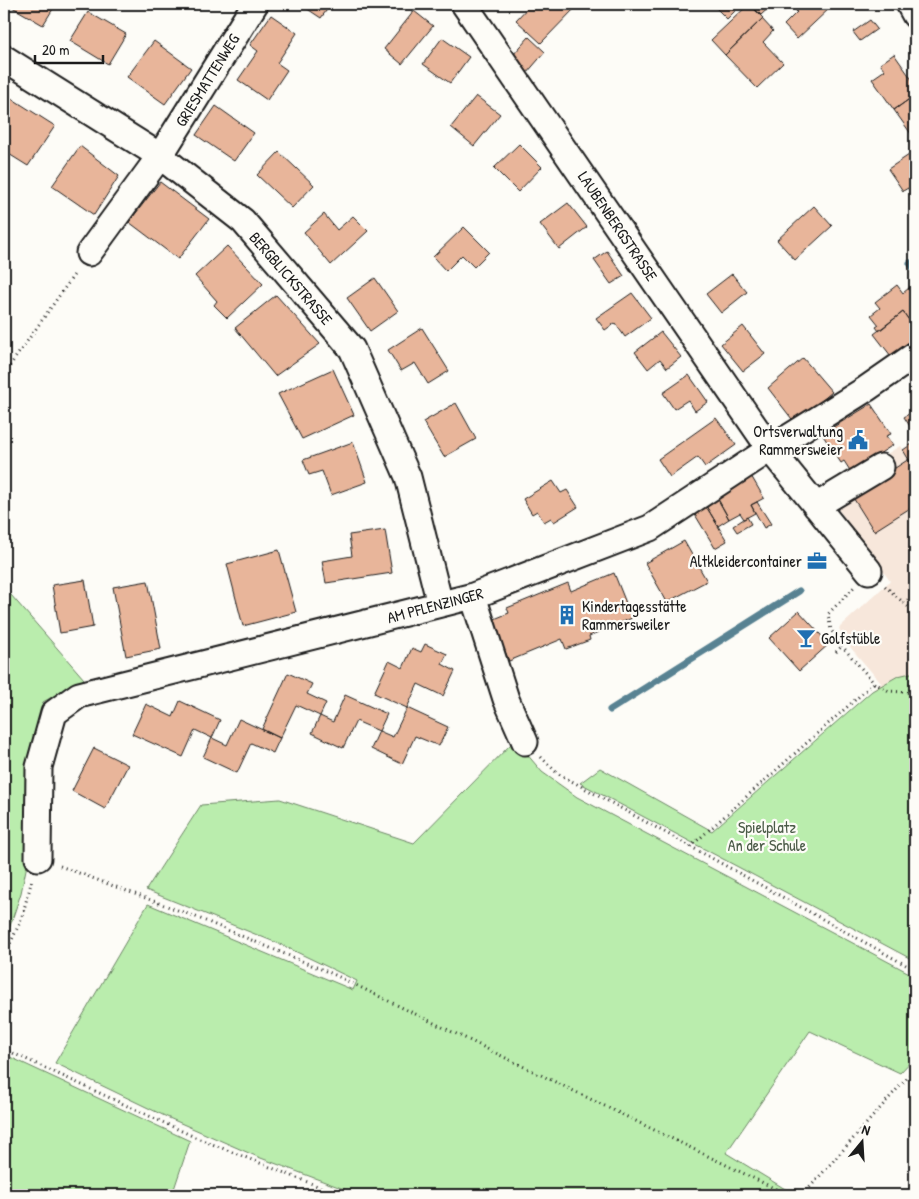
<svg xmlns="http://www.w3.org/2000/svg" width="919" height="1199" viewBox="0 0 919 1199" font-family="'Patrick Hand',sans-serif">
  <style>
    .built { fill: #f7e7db }
    .green { fill: #baedad; stroke: #6b8464 }
    .lines { fill: none; stroke-linecap: round; stroke-linejoin: round }
    .stream { stroke: #588292; stroke-width: 7 }
    .building { fill: #e8b59a; stroke: #1c1c1c }
    .minor-casing { stroke: #1c1c1c; stroke-width: 29 }
    .path { stroke: #1c1c1c; stroke-width: 3; stroke-dasharray: 1 4; stroke-linecap: butt }
    .minor { stroke: #fdfcf7; stroke-width: 25 }
    .labels { text-anchor: middle; dominant-baseline: central; stroke-width: 4.5; stroke-linejoin: round; paint-order: stroke }
    .street-label { font-size: 16px; fill: #1c1c1c; stroke: #fdfcf7 }
    .poi-label { font-size: 16px; fill: #1c1c1c; stroke: #fdfcf7; text-anchor: end }
    .park-label { font-size: 16px; fill: #4b5b48; stroke: #fdfcf7 }
  </style>
  <rect width="100%" height="100%" fill="#fdfcf7"/>
  <filter id="ink" filterUnits="userSpaceOnUse"><feTurbulence type="fractalNoise" baseFrequency=".02" numOctaves="2"/><feDisplacementMap in="SourceGraphic" scale="10" xChannelSelector="R" yChannelSelector="G"/><feConvolveMatrix kernelMatrix="1 2 1 2 8 2 1 2 1" color-interpolation-filters="sRGB"/></filter>
  <g filter="url(#ink)">
    <!-- built -->
    <path class="built" d="M900 446 915 470V505L913 507 915 511V700L894 698 872 691 881 683 844 640 839 628 890 581 825 491Z"/>
    <!-- green -->
    <path class="green" d="M4 587 84 679 43 702 30 809 28 860 21 893 4 944Z
      M915 672V961L580 783 600 768 712 831 872 691 898 676Z
      M515 740 542 772 577 797 915 976V1057L900 1073 810 1031 726 1153 795 1195H360L258 1157 169 1118 55 1063 148 904 353 990 357 981 282 945 146 890 201 805 280 799 414 843Z
      M10 1057 190 1141 172 1195H4V1077Z"/>
    <g class="lines">
      <!-- stream -->
      <path class="stream" d="M910 263 915 271
        M610 710 799 591"/>
    </g>
    <!-- building -->
    <path class="building" d="M7 4H56L43 25Z
      M300 4H331L321 18Z
      M531 4H572L576 7 541 43 516 20Z
      M712 4H728L735 11 727 19Z
      M749 4 763 18 725 55 711 40Z
      M750 4H773L761 15Z
      M794 4H829L831 7 797 39 784 25 797 12 791 6Z
      M414 11 433 26 402 64 384 49Z
      M88 12 126 34 108 64 70 41Z
      M271 15 297 33 277 63 287 70 267 100 238 80 258 51 250 45Z
      M762 19 773 31 763 42 783 63 757 88 725 55Z
      M870 20 877 29 860 41 853 32Z
      M529 37 545 52 526 74 513 55Z
      M442 38 469 57 450 83 423 64Z
      M154 41 191 68 165 104 127 77Z
      M894 54 915 84V95L894 110 872 79 885 70 880 64Z
      M915 95V137L914 138 894 110Z
      M476 96 500 114 474 146 451 127Z
      M11 98 55 126 28 166 4 151V109Z
      M216 106 254 133 234 161 196 135Z
      M519 144 542 167 518 192 494 168Z
      M80 146 119 176 94 215 52 186Z
      M279 152 314 185 292 208 257 175Z
      M912 153 915 158V199L908 188 903 191 888 169Z
      M160 182 209 219 178 259 129 222Z
      M568 203 587 227 559 249 540 224Z
      M814 206 832 226 795 260 777 240Z
      M324 214 337 230 353 216 368 231 331 265 304 232Z
      M464 227 489 252 474 267 462 255 446 271 433 257Z
      M227 246 263 284 227 318 214 305 217 301 195 276Z
      M607 251 624 276 611 284 594 260Z
      M732 274 747 292 721 313 706 294Z
      M375 278 398 311 370 331 347 298Z
      M915 283V328L903 312 879 331 876 327 879 325 871 315 880 308 875 302 897 285 903 293Z
      M632 293 651 318 625 337 615 323 605 330 596 318Z
      M276 295 320 344 275 376 235 328Z
      M903 312 915 328V337L891 356 874 334Z
      M743 326 765 354 743 371 721 344Z
      M422 328 449 371 428 384 415 363 401 371 388 350Z
      M661 332 681 357 667 368 660 359 648 369 635 352Z
      M803 358 832 392 795 423 768 388Z
      M333 369 354 415 302 439 278 394Z
      M689 375 708 402 695 411 688 400 674 409 663 393Z
      M456 403 476 439 444 457 423 422Z
      M871 404 891 434 886 436 893 445 851 472 844 461 841 463 822 434Z
      M915 410V434L904 417Z
      M716 418 736 445 705 467 698 457 670 477 658 459Z
      M353 442 367 482 331 495 322 471 309 475 303 460Z
      M915 442V470L903 450Z
      M909 459 915 470V505L874 531 852 496Z
      M750 474 764 498 751 505 755 513 744 519 740 513 729 519 715 494Z
      M553 481 561 493 567 490 578 507 554 522 551 518 544 522 537 511 532 514 523 499Z
      M715 494 729 519 718 526 703 501Z
      M703 501 727 541 715 548 691 508Z
      M757 502 771 524 764 528 751 505Z
      M747 517 751 524 737 532 733 526Z
      M385 530 392 573 326 583 322 561 352 556 349 535Z
      M684 541 707 581 667 602 645 563Z
      M279 550 296 612 243 626 227 564Z
      M614 573 632 618 589 636 590 640 566 649 562 639 509 661 492 620 509 613 507 608 568 583 571 591Z
      M85 580 93 627 60 633 52 585Z
      M148 581 161 649 126 656 113 587Z
      M799 611 829 644 799 671 769 638Z
      M425 644 447 654 442 664 455 671 443 696 418 684 407 708 374 693 389 661 403 668 412 648 421 652Z
      M288 673 312 684 307 694 326 703 320 716 296 705 280 738 262 729Z
      M345 695 387 714 379 731 356 721 343 748 312 733 320 716 333 722Z
      M180 701 220 720 212 738 195 730 183 757 132 734 146 704 173 717Z
      M407 708 448 727 439 746 415 736 402 764 371 749 379 731 393 737Z
      M239 719 280 738 273 753 251 743 237 773 203 757 212 738 227 745Z
      M94 748 128 765 105 809 72 791Z"/>
    <g class="lines">
      <defs>
        <path id="minor" d="M464 4 770 449 869 571
          M909 4 915 15
          M4 58 160 156 243 221 352 349 408 477 440 604
          M89 253 160 156 255 4
          M816 506 881 467
          M473 596 506 699 525 742
          M38 858 39 767 54 713 79 695 473 596 650 528 770 449 866 389 915 355"/>
      </defs>
      <!-- minor casing -->
      <use href="#minor" class="minor-casing"/>
      <!-- path -->
      <path class="path" d="M4 374 76 272
        M885 586 915 613
        M903 603 915 595
        M836 652 842 646 831 630 828 614 854 587
        M874 683 889 691 915 693
        M541 757 557 773 915 970
        M690 847 874 683 842 646
        M60 866 191 915 333 974 788 1195
        M4 957 21 920 32 880
        M4 1049 197 1138 340 1195
        M803 1195 915 1069"/>
      <!-- minor -->
      <use href="#minor" class="minor"/>
    </g>
  </g>
  <!-- icons -->
  <defs>
    <symbol id="civic-bare" viewBox="-9 -9 18 18"><path d="M-.6-6.5H3V-4.5H.6V-3L4-1V1h2V6H-6V1h2V-1L-.6-3ZM-1.2 2.5V6h2.4V2.5Z" fill="#1f6fb2" stroke="#fdfcf7" stroke-width="2.5" paint-order="stroke"/></symbol>
    <symbol id="office-bare" viewBox="-9 -9 18 18"><path d="M-6-3h4V-5.5h4V-3h4V5H-6ZM-1-4.5V-3h2v-1.5ZM-6 0V1H6V0Z" fill="#1f6fb2" stroke="#fdfcf7" stroke-width="2.5" paint-order="stroke"/></symbol>
    <symbol id="building-bare" viewBox="-9 -9 18 18"><path d="M-4-6H4V6H1V3H-1V6H-4ZM-2.5-4.3h1.7v1.8h-1.7ZM.8-4.3h1.7v1.8H.8ZM-2.5-1h1.7V.8h-1.7ZM.8-1h1.7V.8H.8Z" fill="#1f6fb2" stroke="#fdfcf7" stroke-width="2.5" paint-order="stroke"/></symbol>
    <symbol id="bar-bare" viewBox="-9 -9 18 18"><path d="M-6-5H6L.8 .8V4.5H3.5V6h-7V4.5H-.8V.8Z" fill="#1f6fb2" stroke="#fdfcf7" stroke-width="2.5" paint-order="stroke"/></symbol>
  </defs>
  <g fill-rule="evenodd">
    <use href="#civic-bare" x="844" y="426" width="28" height="28"/>
    <use href="#office-bare" x="803" y="547" width="28" height="28"/>
    <use href="#building-bare" x="553" y="601" width="28" height="28"/>
    <use href="#bar-bare" x="792" y="624" width="28" height="28"/>
  </g>
  <g class="labels">
    <!-- street labels -->
    <g class="street-label">
      <text transform="translate(207 80) rotate(-58)">GRIESMATTENWEG</text>
      <text transform="translate(618 226) rotate(56)">LAUBENBERGSTRASSE</text>
      <text transform="translate(291 278) rotate(49)">BERGBLICKSTRASSE</text>
      <text transform="translate(435 605) rotate(-15)">AM PFLENZINGER</text>
    </g>
    <!-- poi labels -->
    <g class="poi-label">
      <text x="843" y="431">Ortsverwaltung<tspan x="843" dy="18">Rammersweier</tspan></text>
      <text x="802" y="561">Altkleidercontainer</text>
      <text x="582" y="606" text-anchor="start">Kindertagesstätte<tspan x="582" dy="18">Rammersweiler</tspan></text>
      <text x="821" y="638" text-anchor="start">Golfstüble</text>
    </g>
    <!-- park labels -->
    <g class="park-label">
      <text x="767" y="827">Spielplatz<tspan x="767" dy="18">An der Schule</tspan></text>
    </g>
  </g>
  <!-- margin -->
  <rect width="919" height="1199" fill="none" stroke="#fdfcf7" stroke-width="20"/>
  <rect x="10" y="10" width="899" height="1179" fill="none" stroke="#1c1c1c" stroke-width="2" filter="url(#ink)"/>
  <!-- north arrow -->
  <g transform="translate(862 1142) rotate(18)" stroke="#fdfcf7" stroke-width="4" paint-order="stroke">
  <path d="M0-4L9 19L0 12L-9 19Z" fill="#1c1c1c"/>
  <text y="-8" font-size="14" font-weight="bold" text-anchor="middle" fill="#1c1c1c">N</text>
  </g>
  <!-- scale -->
  <path d="M35 55v8h68v-8" fill="none" stroke="#1c1c1c" stroke-width="2.5"/>
  <text x="42" y="55" font-size="15" fill="#1c1c1c" stroke="#fdfcf7" stroke-width="4" paint-order="stroke">20 m</text>
</svg>
